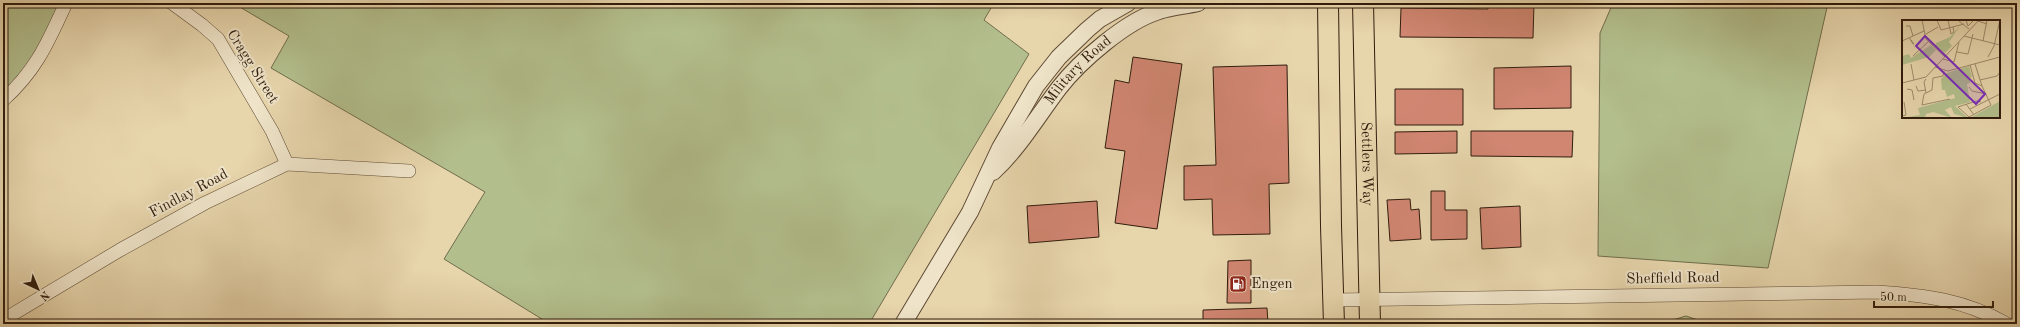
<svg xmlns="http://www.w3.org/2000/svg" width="2020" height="327" viewBox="0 0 2020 327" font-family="'Old Standard TT',serif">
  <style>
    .green { fill: #b2be8c; stroke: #716d4c }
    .building { fill: #d18672; stroke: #301c0c }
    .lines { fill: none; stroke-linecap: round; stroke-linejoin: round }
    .minor-casing { stroke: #5e4a34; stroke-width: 14 }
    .tertiary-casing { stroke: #5e4a34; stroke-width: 18 }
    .primary-casing { stroke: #301c0c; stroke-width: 22 }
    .minor { stroke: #efe4c9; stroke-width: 13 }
    .tertiary { stroke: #efe4c9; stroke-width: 16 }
    .primary { stroke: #e7d5ac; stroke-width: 20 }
    .labels { text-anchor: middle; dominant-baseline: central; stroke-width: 4; stroke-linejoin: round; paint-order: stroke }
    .street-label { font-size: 15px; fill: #301c0c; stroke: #efe4c9 }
    .poi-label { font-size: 15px; fill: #301c0c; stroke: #efe4c9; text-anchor: start }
    .inset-road { fill: none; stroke: #9e8b6c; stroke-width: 1 }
    .view { fill: #7b2cbf; fill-opacity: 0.15; stroke: #7b2cbf; stroke-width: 2 }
    .inset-edge { fill: none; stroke: #301c0c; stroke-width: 2 }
  </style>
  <rect width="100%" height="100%" fill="#e7d5ac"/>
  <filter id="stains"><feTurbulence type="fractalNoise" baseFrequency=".005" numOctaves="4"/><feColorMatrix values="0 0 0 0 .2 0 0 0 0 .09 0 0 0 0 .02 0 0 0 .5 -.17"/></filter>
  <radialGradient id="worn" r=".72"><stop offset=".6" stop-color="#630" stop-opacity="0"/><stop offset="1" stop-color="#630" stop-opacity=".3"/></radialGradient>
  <!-- green -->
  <path class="green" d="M3 3H63L22 74 3 96Z
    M233 3H994L984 20 1029 54 869 324H550L444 259 485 192 271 68 289 36Z
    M1613 3H1828L1768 268 1598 256 1600 33Z
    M1686 316 1710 324H1659Z"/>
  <!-- building -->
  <path class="building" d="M1488 3H1534L1533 38 1400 37 1401 8 1488 9Z
    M1133 57 1182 64 1157 229 1115 223 1125 151 1105 148 1115 80 1129 83Z
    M1287 65 1289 183 1269 184 1270 234 1213 235 1212 199 1184 200V166L1216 165 1213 67Z
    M1571 66V108L1494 109V68Z
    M1395 89H1463V125H1395Z
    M1457 131V153L1395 154V132Z
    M1471 131H1573L1572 157 1471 156Z
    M1431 191H1445V210H1467V239L1431 240Z
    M1410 199 1411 210 1419 209 1421 239 1390 241 1387 200Z
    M1097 201 1099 237 1029 243 1027 206Z
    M1520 206 1521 247 1482 249 1480 208Z
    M1251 260V303H1227L1228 261Z
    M1267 308 1268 324H1187L1203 323V310Z"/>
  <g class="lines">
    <defs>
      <path id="minor" d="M172 3 202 25 218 39 272 131 287 164
        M3 100C36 71 48 42 66 3
        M1334 300 1877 292C1925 295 1965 300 2007 324
        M3 320 120 250 205 203 287 164 409 171"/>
      <g id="tertiary">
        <path id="s1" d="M993 172C1019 148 1037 117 1059 88 1080 61 1126 21 1159 11 1171 7 1185 6 1198 3"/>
        <path d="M903 324 970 212 1000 148 1036 86 1059 57 1087 30 1100 19 1128 3"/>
      </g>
      <g id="primary">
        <path d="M1328 3 1331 226 1334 324"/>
        <path id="s2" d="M1363 3 1370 324"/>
      </g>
    </defs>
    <!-- minor casing -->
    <use href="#minor" class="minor-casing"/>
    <!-- tertiary casing -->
    <use href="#tertiary" class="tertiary-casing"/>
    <!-- primary casing -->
    <use href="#primary" class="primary-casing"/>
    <!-- minor -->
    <use href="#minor" class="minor"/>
    <!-- tertiary -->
    <use href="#tertiary" class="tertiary"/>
    <!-- primary -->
    <use href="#primary" class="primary"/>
  </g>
  <!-- icons -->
  <defs>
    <symbol id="fuel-square" viewBox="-11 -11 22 22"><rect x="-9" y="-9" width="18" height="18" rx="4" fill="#8f2418" stroke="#efe4c9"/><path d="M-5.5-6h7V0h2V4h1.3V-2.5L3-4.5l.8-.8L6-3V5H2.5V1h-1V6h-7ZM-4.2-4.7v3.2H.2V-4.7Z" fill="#fff"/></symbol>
  </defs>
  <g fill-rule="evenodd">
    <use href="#fuel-square" x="1228" y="274" width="20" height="20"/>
  </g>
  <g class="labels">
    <!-- street labels -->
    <g class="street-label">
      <text transform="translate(252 67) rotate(58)">Cragg Street</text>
      <text stroke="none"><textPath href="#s1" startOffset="133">Military Road</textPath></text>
      <text stroke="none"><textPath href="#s2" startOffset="161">Settlers Way</textPath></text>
      <text transform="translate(189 194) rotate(-28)">Findlay Road</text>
      <text transform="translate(1673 279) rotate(-1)">Sheffield Road</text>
    </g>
    <!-- poi labels -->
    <g class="poi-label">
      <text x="1251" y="284">Engen</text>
    </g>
  </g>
  <!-- overview -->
  <g transform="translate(1902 20)">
    <rect width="98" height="98" fill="#e7d5ac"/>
    <path d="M58 6 47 22 50 26 43 33 33 26 34 23 48 17ZM29 25 34 30 27 37 0 45V36L7 34 9 38ZM67 46 70 57 67 58 68 63 65 64 68 82 53 86 66 98 52 94 49 87 43 90 50 98 31 92 24 94 23 98H0L18 95 16 88 53 78 52 74 45 77 43 70H40L39 59 45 53ZM98 81V98H67H68Z" fill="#b2be8c"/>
    <path class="inset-road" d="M20 0 24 19 43 37M35 0 39 10 62 4M46 0 49 14 52 12 51 7M64 0 66 6 72 0M73 0 85 4M57 1 67 9M4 6H8L11 16M24 14 36 7M62 16 98 25M8 18V19L11 24H12L9 20M0 21 22 11M81 21 85 0M55 32 66 34 71 14M11 36 27 21M86 37 92 26 98 0M41 39 52 42 57 22M9 44 12 60M73 44 80 66 89 85 67 97 56 87 74 81 79 82M68 45 73 63 80 66M33 47 46 51 98 37M42 51 41 56 31 58 30 70 22 74 20 85 48 79M24 59 22 62 24 73M78 60 95 56 98 52M0 63 24 57 77 0M14 66 16 71 24 70M67 67 70 71 84 74M5 69 10 70 12 80M64 84 72 95M68 89 98 74M0 96 4 95 2 82"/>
    <path class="view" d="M23 16 83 74 74 84 14 26Z"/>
    <rect width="98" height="98" class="inset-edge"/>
  </g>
  <!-- margin -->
  <rect width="2020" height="327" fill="none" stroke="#e7d5ac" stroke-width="16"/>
  <rect x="4" y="4" width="2012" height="319" fill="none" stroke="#301c0c" stroke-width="2"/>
  <rect x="8" y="8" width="2004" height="311" fill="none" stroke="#301c0c"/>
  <!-- north arrow -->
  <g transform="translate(38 289) rotate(136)" stroke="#efe4c9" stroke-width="3" paint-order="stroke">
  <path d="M0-3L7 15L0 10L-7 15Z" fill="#301c0c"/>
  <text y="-6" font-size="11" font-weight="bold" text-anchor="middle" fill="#301c0c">N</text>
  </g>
  <!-- scale -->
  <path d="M1874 301v6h119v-6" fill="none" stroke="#301c0c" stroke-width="2"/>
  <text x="1880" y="301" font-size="12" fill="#301c0c" stroke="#efe4c9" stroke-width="3" paint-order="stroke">50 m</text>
  <rect width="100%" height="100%" filter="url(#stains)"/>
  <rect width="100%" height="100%" fill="url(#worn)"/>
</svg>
